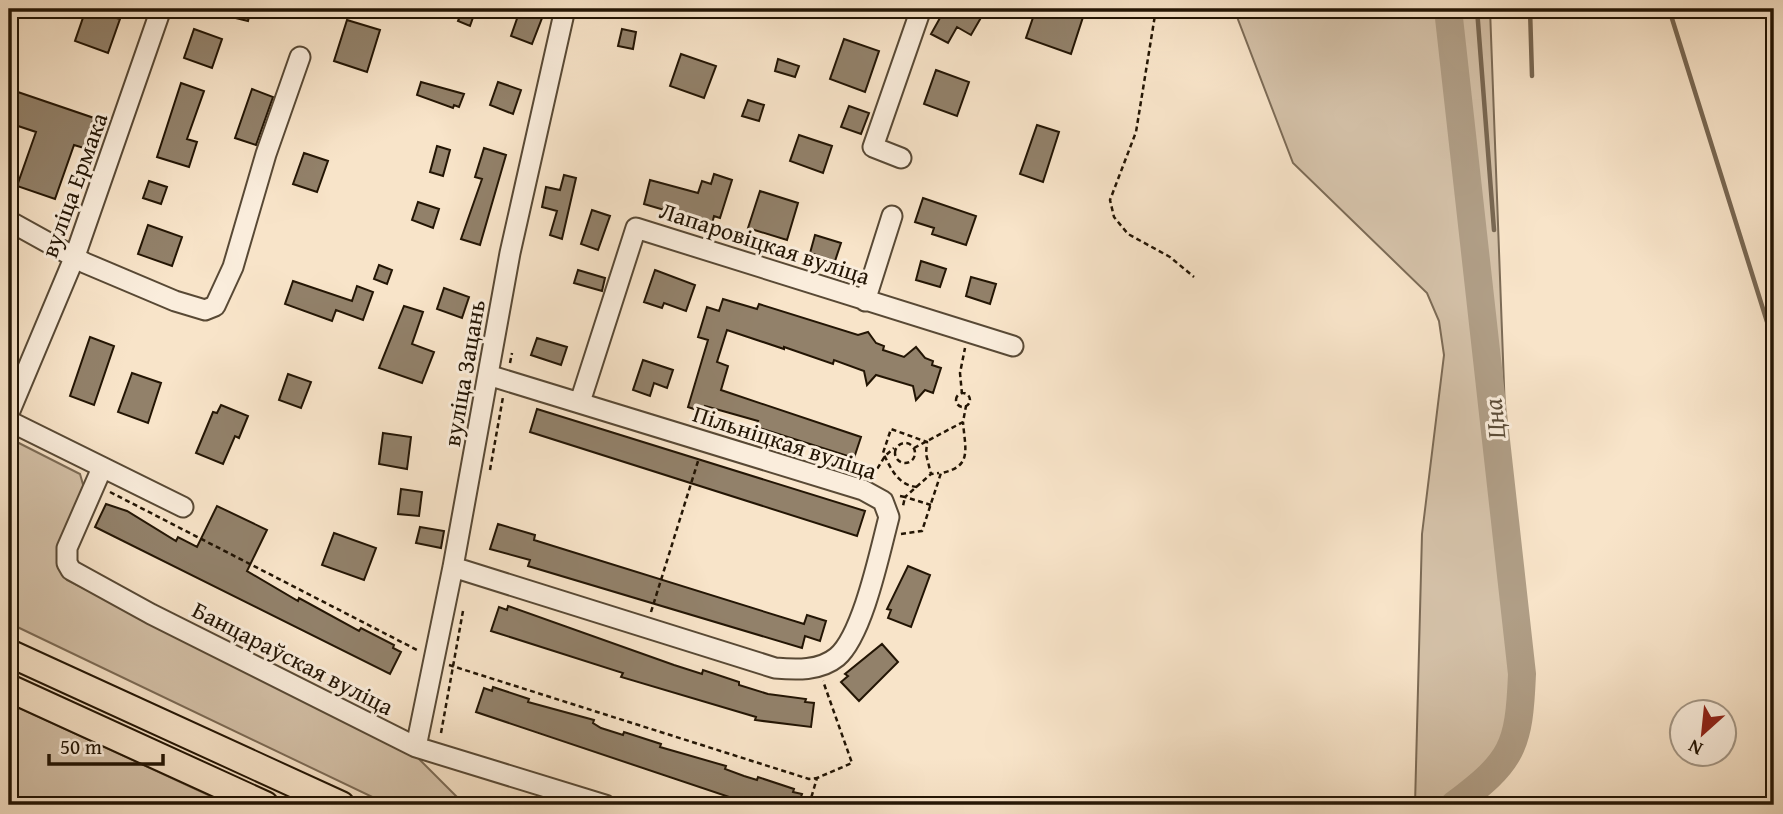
<svg xmlns="http://www.w3.org/2000/svg" width="1783" height="814" viewBox="0 0 1783 814" font-family="'Gentium Book Plus',serif">
  <style>
    .green { fill: #d4c1a8; stroke: #7c6b56; stroke-width: 2 }
    .lines { fill: none; stroke-linecap: round; stroke-linejoin: round }
    .stream { stroke: #786752; stroke-width: 4.5 }
    .river { stroke: #b09e86; stroke-width: 28 }
    .building { fill: #92816a; stroke: #231504; stroke-width: 2 }
    .minor-casing { stroke: #584935; stroke-width: 23 }
    .highway-casing { stroke: #231504; stroke-width: 30 }
    .path { stroke: #231504; stroke-width: 2.5; stroke-dasharray: 5 3.5; stroke-linecap: butt }
    .minor { stroke: #faeddc; stroke-width: 19 }
    .highway { stroke: #f8e4c9; stroke-width: 26 }
    .labels { text-anchor: middle; dominant-baseline: central; stroke-width: 6; stroke-linejoin: round; paint-order: stroke }
    .street-label { font-size: 24px; fill: #231504; stroke: #faeddc }
    .water-label { font-size: 26px; font-style: italic; fill: #5b4c38; stroke: #faeddc }
  </style>
  <rect width="100%" height="100%" fill="#f8e4c9"/>
  <filter id="stains"><feTurbulence type="fractalNoise" baseFrequency=".00286" numOctaves="4"/><feColorMatrix values="0 0 0 0 .2 0 0 0 0 .09 0 0 0 0 .02 0 0 0 .5 -.17"/></filter>
  <radialGradient id="worn" r=".72"><stop offset=".6" stop-color="#630" stop-opacity="0"/><stop offset="1" stop-color="#630" stop-opacity=".3"/></radialGradient>
  <!-- green -->
  <path class="green" d="M1234 9H1490L1507 466 1522 674 1520 718 1516 739 1506 760 1489 779 1454 805H1415L1422 534 1444 355 1439 321 1427 293 1293 163Z
    M9 438 80 474 84 488 58 562 67 580 415 755 465 805H389L9 623Z
    M9 703 230 805H9Z"/>
  <g class="lines">
    <!-- stream -->
    <path class="stream" d="M1477 9 1494 230
      M1530 9 1532 76
      M1669 9 1774 344"/>
    <!-- river -->
    <path class="river" d="M1448 9 1522 674C1519 747 1513 761 1454 805"/>
  </g>
  <!-- building -->
  <path class="building" d="M86 9 120 19 108 53 75 41Z
    M216 9H251L248 21 215 13Z
    M463 9H476L470 26 458 21Z
    M945 9H986L971 35 957 27 948 43 931 34Z
    M1036 9H1061L1083 17 1071 54 1026 38Z
    M520 10 542 18 532 44 511 36Z
    M347 20 380 30 367 72 334 61Z
    M194 29 222 39 212 68 184 58Z
    M622 29 636 32 633 49 618 46Z
    M844 39 879 51 865 92 830 79Z
    M681 54 716 66 704 98 670 86Z
    M778 59 799 66 795 77 775 71Z
    M936 70 969 82 957 116 924 104Z
    M421 82 464 94 459 107 454 105 453 108 417 95Z
    M498 82 521 90 513 114 490 105Z
    M181 83 204 91 187 139 197 142 189 167 157 157Z
    M9 89 94 118 84 148 74 145 55 199 17 186 36 132 9 123Z
    M252 89 273 97 256 145 235 138Z
    M748 100 764 105 759 121 742 116Z
    M849 106 869 113 861 134 841 127Z
    M1037 125 1059 132 1043 182 1020 174Z
    M799 135 832 146 823 173 790 161Z
    M437 146 450 150 443 176 430 172Z
    M484 148 506 155 480 245 461 239 482 179 475 177Z
    M304 153 328 161 317 192 293 184Z
    M714 174 732 180 720 218 714 216 712 224 644 204 650 180 698 193 702 181 711 184Z
    M564 175 576 178 562 239 550 235 557 211 542 207 546 187 560 190Z
    M149 181 167 187 161 204 143 198Z
    M760 191 798 203 787 240 748 228Z
    M923 198 976 216 966 245 932 234 934 228 915 222Z
    M418 202 439 209 433 228 412 220Z
    M592 210 610 216 598 250 581 244Z
    M148 225 182 237 172 266 138 254Z
    M815 235 841 243 835 261 810 253Z
    M921 261 946 269 940 287 916 280Z
    M379 265 392 270 387 284 374 279Z
    M578 270 605 278 602 291 574 283Z
    M655 270 695 285 686 311 664 303 662 308 644 302Z
    M971 277 996 284 990 304 966 296Z
    M293 281 352 301 357 286 373 292 363 320 336 310 332 321 285 304Z
    M444 288 469 297 462 318 437 309Z
    M723 299 757 309 759 304 858 335 868 332 876 343 884 346 883 350 904 357 916 347 925 358 933 361 932 365 941 368 933 393 925 390 916 400 913 386 876 375 867 385 864 371 834 360 833 364 784 347V349L727 330 717 362 728 366 721 390 861 437 854 458 756 427 758 421 705 406 703 412 688 407 708 340 698 337 707 307 719 311Z
    M404 306 423 312 412 344 434 352 422 383 379 368Z
    M90 337 114 346 94 405 70 396Z
    M537 338 567 347 561 365 531 355Z
    M643 360 673 370 667 388 654 383 650 396 633 390Z
    M132 373 161 383 148 423 118 412Z
    M288 374 311 382 301 408 279 400Z
    M221 405 248 416 239 438 235 436 223 464 196 453 213 412 217 413Z
    M537 409 865 511 857 536 530 432Z
    M383 433 411 437 407 469 379 464Z
    M401 489 422 492 419 516 398 514Z
    M106 504 127 511 176 541 178 537 197 547 217 506 267 530 247 571 298 601 299 598 359 631 361 628 394 645 393 648 401 652 390 674 95 527Z
    M498 524 535 535 534 540 804 624 807 615 826 621 820 641 805 636 802 648 528 566 530 560 490 549Z
    M420 527 444 531 441 548 416 543Z
    M334 533 376 548 364 580 322 565Z
    M908 566 930 575 911 627 888 618 891 610 887 609Z
    M508 606 674 665 702 674 703 670 739 682V685L768 694 806 699 805 702 814 703 811 727 755 720 756 717 621 677 623 673 491 631 499 607 507 610Z
    M882 644 898 662 859 701 841 682 848 676 845 674Z
    M493 687 529 699 528 702 594 720 593 723 601 728 623 735 624 732 661 744 660 747 726 766 725 769 744 776 757 780 758 777 794 789 793 792 802 794 798 805H753L476 712 484 688 492 691Z"/>
  <g class="lines">
    <defs>
      <path id="minor" d="M901 158 873 147 921 9
        M9 221 85 263 175 301 205 310 215 306 233 267 266 154 300 57
        M865 301 892 216
        M580 402 636 228 1013 346
        M9 413 75 256 161 9
        M9 421 183 507
        M102 468 67 548V563L71 570 151 614 416 747 605 805
        M453 567 775 668C796 670 820 671 837 657 863 635 880 551 889 517L883 501 863 490 488 375
        M416 747 453 567 510 253 565 9"/>
      <path id="highway" d="M9 653 341 805
        M9 688 265 805"/>
    </defs>
    <!-- minor casing -->
    <use href="#minor" class="minor-casing"/>
    <!-- highway casing -->
    <use href="#highway" class="highway-casing"/>
    <!-- path -->
    <path class="path" d="M1156 9 1136 132 1110 200 1114 217 1128 234 1170 257 1194 277
      M510 363 512 353
      M956 400a7 7 0 1 1 14 0a7 7 0 1 1-14 0Z
      M962 394 960 373 965 348
      M895 453a10 10 0 1 1 20 0a10 10 0 1 1-20 0Z
      M914 448 963 422 966 406
      M490 470 503 397
      M873 476 885 456 894 448
      M917 487C897 485 891 468 883 453L891 429 927 442 926 454 931 474
      M110 492 419 651
      M900 496 905 497 903 506
      M931 505 905 497 931 474 939 473
      M901 534 922 531 941 473C973 467 965 449 963 422
      M651 612 699 458
      M449 665 809 779 817 778
      M441 733 463 611
      M621 803 629 805
      M809 805 817 778 852 763 823 681"/>
    <!-- minor -->
    <use href="#minor" class="minor"/>
    <!-- highway -->
    <use href="#highway" class="highway"/>
  </g>
  <g class="labels">
    <!-- street labels -->
    <g class="street-label">
      <text transform="translate(74 185) rotate(-70)">вуліца Ермака</text>
      <text transform="translate(765 243) rotate(18)">Лапаровіцкая вуліца</text>
      <text transform="translate(464 373) rotate(-80)">вуліца Зацань</text>
      <text transform="translate(785 442) rotate(18)">Пільніцкая вуліца</text>
      <text transform="translate(293 658) rotate(27)">Банцараўская вуліца</text>
    </g>
    <!-- water labels -->
    <g class="water-label">
      <text transform="translate(1494 419) rotate(-96)">Цна</text>
    </g>
  </g>
  <!-- margin -->
  <rect width="1783" height="814" fill="none" stroke="#f8e4c9" stroke-width="35"/>
  <rect x="10" y="10" width="1762" height="793" fill="none" stroke="#231504" stroke-width="3.5"/>
  <rect x="18" y="18" width="1748" height="779" fill="none" stroke="#231504" stroke-width="2"/>
  <!-- north arrow -->
  <g transform="translate(1703 733) rotate(207)"><circle r="33" fill="#faeddc" stroke="#a49786" stroke-width="2"/>
  <path d="M0-5L12 26L0 18L-12 26Z" fill="#8f2418"/>
  <text y="-10" font-size="19" font-weight="bold" text-anchor="middle" fill="#231504">N</text>
  </g>
  <!-- scale -->
  <path d="M49 754v10h114v-10" fill="none" stroke="#231504" stroke-width="3.5"/>
  <text x="60" y="754" font-size="21" fill="#231504" stroke="#faeddc" stroke-width="5" paint-order="stroke">50 m</text>
  <rect width="100%" height="100%" filter="url(#stains)"/>
  <rect width="100%" height="100%" fill="url(#worn)"/>
</svg>
